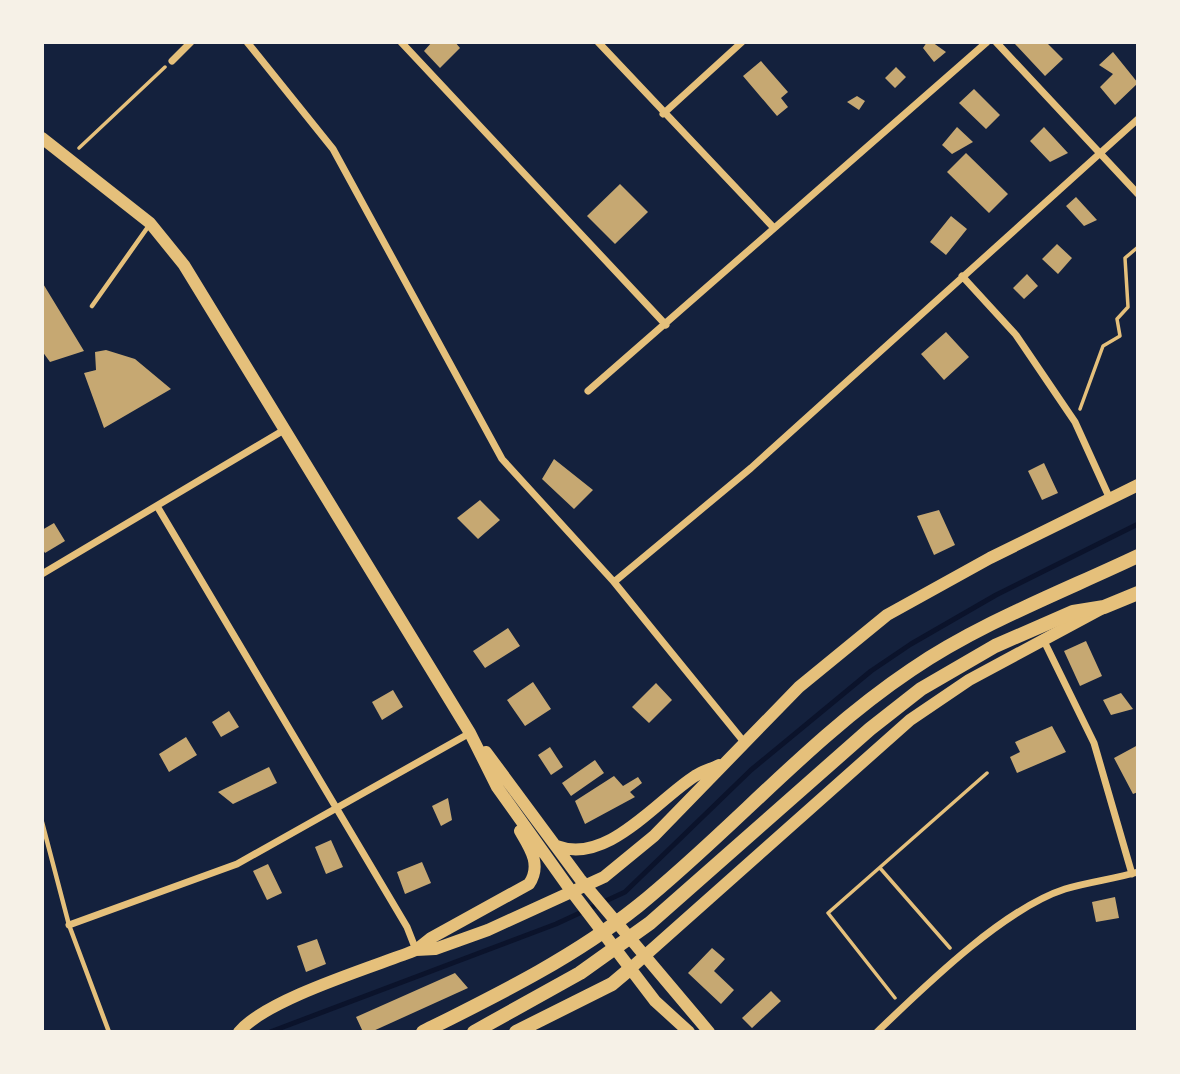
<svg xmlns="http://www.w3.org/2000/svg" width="1180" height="1074" viewBox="0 0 1180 1074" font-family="'DM Sans',sans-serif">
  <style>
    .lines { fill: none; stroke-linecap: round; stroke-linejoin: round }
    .stream { stroke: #0b132b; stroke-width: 5 }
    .building { fill: #c6a872 }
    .path { stroke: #e5c07b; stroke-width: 3.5 }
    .service { stroke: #e5c07b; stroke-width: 4.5 }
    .minor { stroke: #e5c07b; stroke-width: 7 }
    .secondary { stroke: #e5c07b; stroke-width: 12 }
    .primary { stroke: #e5c07b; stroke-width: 14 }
  </style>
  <rect width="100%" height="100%" fill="#14213d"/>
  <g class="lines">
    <!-- stream -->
    <path class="stream" d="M270 1032 556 924 625 892 751 770 871 671 911 644 996 595 1138 524"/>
  </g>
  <!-- building -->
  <path class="building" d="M432 42H455L460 48 440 68 424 51Z
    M927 42H932L946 52 934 62 923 48Z
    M1018 42H1046L1063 59 1045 76 1015 44Z
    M1113 52 1138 83 1115 105 1100 87 1113 74 1099 65Z
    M761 61 788 92 781 98 788 107 777 116 743 76Z
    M896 67 906 77 895 88 885 78Z
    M974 89 1000 115 986 129 959 103Z
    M857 96 865 101 859 110 847 102Z
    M957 127 973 142 952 154 942 145Z
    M1044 127 1068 153 1050 162 1030 141Z
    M966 153 1008 194 989 213 947 172Z
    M620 184 648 212 615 244 587 216Z
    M1076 197 1097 220 1084 226 1066 206Z
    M951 216 967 229 946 255 930 242Z
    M1057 244 1072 258 1058 274 1042 259Z
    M1027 274 1038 286 1024 299 1013 288Z
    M42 282 84 351 50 362 42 351Z
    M946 332 969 357 944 380 921 354Z
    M106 350 135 359 171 389 104 428 84 373 96 370 95 352Z
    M554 459 593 490 574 509 542 479Z
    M1044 463 1058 493 1042 500 1028 471Z
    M480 500 500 520 478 539 457 518Z
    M939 510 955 545 934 555 917 516Z
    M54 523 65 541 45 553 42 548V530Z
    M508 628 520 646 485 668 473 651Z
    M1086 641 1102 676 1080 686 1064 651Z
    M533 682 551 709 525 726 507 700Z
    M656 683 672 700 649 723 632 707Z
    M393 690 403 707 382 720 372 702Z
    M1121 693 1133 709 1111 715 1103 700Z
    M229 711 239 727 221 737 212 722Z
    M1052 726 1066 752 1017 773 1010 757 1020 752 1015 742Z
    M186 737 197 755 169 772 159 754Z
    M1138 745V792L1133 794 1114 758Z
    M550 747 563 767 551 775 538 755Z
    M595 760 604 773 571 796 562 783Z
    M269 767 277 783 233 804 218 792Z
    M614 776 623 786 638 777 642 783 630 792 635 797 585 824 575 801Z
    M448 798 452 820 441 826 432 806Z
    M331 840 343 867 326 874 315 847Z
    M422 862 431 883 405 894 397 872Z
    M268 864 282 893 267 900 253 871Z
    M1115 897 1119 918 1096 922 1092 902Z
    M317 939 326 964 306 972 297 946Z
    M712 948 725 959 714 971 734 990 721 1004 688 973Z
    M455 973 468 988 371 1032H363L356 1017Z
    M771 991 781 1001 752 1028 742 1018Z"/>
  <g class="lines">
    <!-- path -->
    <path class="path" d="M79 148 165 67
      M1080 409 1103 346 1120 336 1117 319 1128 307 1125 258 1138 247
      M880 868 950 948
      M895 998 828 913 987 773"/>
    <!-- service -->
    <path class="service" d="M92 306 150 224
      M42 822 69 925 109 1032"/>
    <!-- minor -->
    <path class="minor" d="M247 42 333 149 502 459 614 582 744 742
      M401 42 666 325
      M598 42 773 227
      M996 42 1138 194
      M172 61 191 42
      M663 114 742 42
      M962 276 1016 335 1075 422 1110 499
      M588 391 987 42
      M157 506 407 927 416 950
      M42 574 284 430
      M614 582 751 468 1138 119
      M1044 641 1094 743 1132 874
      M69 925 237 864 470 733
      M877 1032C924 987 1003 909 1065 889 1088 882 1114 879 1138 872"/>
    <!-- secondary -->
    <path class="secondary" d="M42 138 150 223 184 265 470 733 497 787 569 888 655 1001 689 1032
      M486 752 580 879 709 1032
      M557 846C607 865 656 801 695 776 702 771 711 769 719 765
      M416 950 431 938 529 884C542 865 530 848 520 831
      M631 968 910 720 969 680 1101 609
      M239 1032C266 999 373 967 416 950L435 949 488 930 604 877 654 836 799 687 887 615 990 558 1138 485"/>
    <!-- primary -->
    <path class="primary" d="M423 1032C497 995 573 958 638 906 731 831 811 737 911 670 980 623 1062 592 1138 556
      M474 1032 580 973 650 923 870 729 921 689 995 646 1073 612 1104 607 1138 593
      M516 1032 612 984 631 968"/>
  </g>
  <!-- border -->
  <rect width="1180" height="1074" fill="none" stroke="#f6f1e7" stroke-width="88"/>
</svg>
